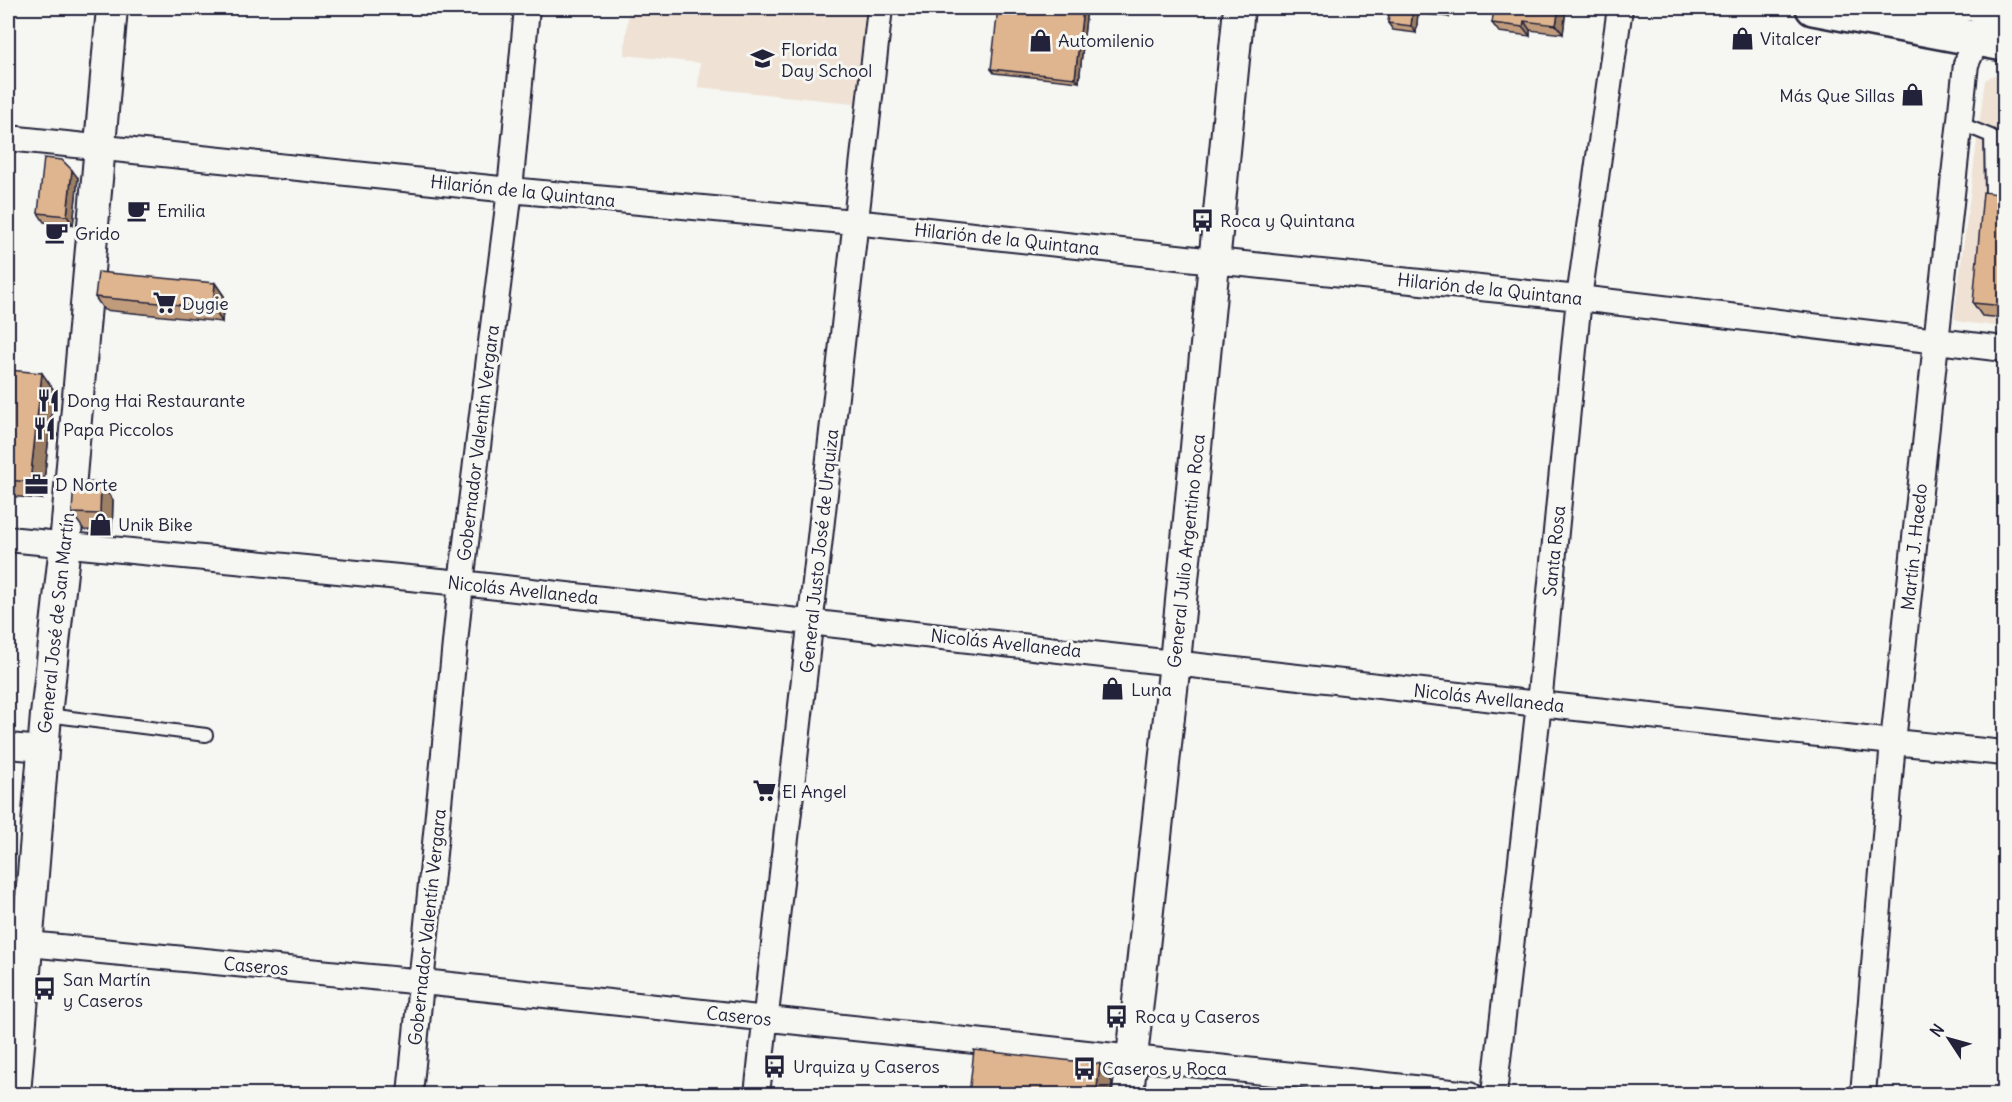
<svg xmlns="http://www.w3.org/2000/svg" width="2012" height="1102" viewBox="0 0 2012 1102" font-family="Delius,sans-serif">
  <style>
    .built { fill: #efe2d5 }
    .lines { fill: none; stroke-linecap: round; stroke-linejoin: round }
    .service-casing { stroke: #22223b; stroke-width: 16 }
    .minor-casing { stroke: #22223b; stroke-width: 28 }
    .tertiary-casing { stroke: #22223b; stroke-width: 34 }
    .secondary-casing { stroke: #22223b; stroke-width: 38 }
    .service { stroke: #f6f6f2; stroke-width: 12 }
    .minor { stroke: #f6f6f2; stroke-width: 24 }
    .tertiary { stroke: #f6f6f2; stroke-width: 30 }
    .secondary { stroke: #f6f6f2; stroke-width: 33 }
    .wall { fill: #c09c7c; stroke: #22223b; stroke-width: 1.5 }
    .shaded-wall { fill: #9c7f65; stroke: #22223b; stroke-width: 1.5 }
    .building { fill: #dfb590; stroke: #22223b; stroke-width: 1.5 }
    .labels { text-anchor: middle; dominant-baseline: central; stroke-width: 6; stroke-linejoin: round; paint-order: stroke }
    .poi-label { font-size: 18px; fill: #22223b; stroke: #f6f6f2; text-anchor: start }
    .street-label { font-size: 18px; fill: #22223b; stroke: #f6f6f2 }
  </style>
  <rect width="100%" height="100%" fill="#f6f6f2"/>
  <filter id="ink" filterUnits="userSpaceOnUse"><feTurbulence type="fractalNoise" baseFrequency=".0167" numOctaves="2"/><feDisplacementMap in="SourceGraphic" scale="12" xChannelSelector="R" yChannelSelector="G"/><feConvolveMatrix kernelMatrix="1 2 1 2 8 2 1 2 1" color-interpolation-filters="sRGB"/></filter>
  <g filter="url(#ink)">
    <!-- built -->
    <path class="built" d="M629 8H683L702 10 703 8H870L860 104 698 87 700 63 624 55Z
      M1998 73 2004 75V327L1961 322 1954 318 1985 80Z"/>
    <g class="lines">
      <defs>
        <path id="service" d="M1911 8 1950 15 1990 14
          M1959 123 1991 136 1992 194 2004 196
          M47 715 206 735"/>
        <path id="minor" d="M8 138 510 190 854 222 1214 261 1579 298 2004 349
          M8 539 461 583 1539 704 1893 742 2004 753
          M8 746 43 749
          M8 942 423 982 1470 1094
          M410 1094 461 583 510 190 527 8
          M757 1094 880 8
          M1494 1094 1539 704 1579 298 1620 8
          M1863 1094 1893 742 1966 64 1989 14 1995 8"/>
        <path id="tertiary" d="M15 1094 46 715 65 545 112 8
          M1128 1094 1175 662 1239 8"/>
        <path id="secondary" d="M1813 8 2004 44"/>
      </defs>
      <!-- service casing -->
      <use href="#service" class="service-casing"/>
      <!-- minor casing -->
      <use href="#minor" class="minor-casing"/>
      <!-- tertiary casing -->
      <use href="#tertiary" class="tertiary-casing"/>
      <!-- secondary casing -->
      <use href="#secondary" class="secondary-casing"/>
      <!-- service -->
      <use href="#service" class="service"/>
      <!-- minor -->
      <use href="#minor" class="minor"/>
      <!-- tertiary -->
      <use href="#tertiary" class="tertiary"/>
      <!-- secondary -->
      <use href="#secondary" class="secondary"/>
    </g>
    <!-- wall -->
    <path class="wall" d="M1087 8 1079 82 994 73 991 69Z
      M1274 8H1301V11Z
      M1390 8H1450L1449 17 1418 13 1416 33 1393 30 1388 23Z
      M1566 8 1563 34 1530 30V36L1499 32 1492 23Z
      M2004 122V318L1982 316 1973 303 1998 194 2003 184Z
      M78 178 73 225 44 222 38 213Z
      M215 283 224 296 222 322 104 310 95 297Z
      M8 370 54 390 42 499 8 496Z
      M101 483 113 500 112 531 84 530 72 513Z"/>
    <!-- shaded-wall -->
    <path class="shaded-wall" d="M1083 8H1087L1079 82 1075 78Z
      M1413 8H1415L1418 13 1416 33 1411 26Z
      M1445 8H1450L1449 17 1445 10Z
      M1559 8H1566L1563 34 1556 25Z
      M1524 21 1530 30V36L1523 27Z
      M72 170 78 178 73 225 67 216Z
      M215 283 224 296 222 322 213 308Z
      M42 373 54 390 42 499 30 482Z
      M101 483 113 500 112 531 100 514Z
      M8 847 13 854 8 903Z
      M1100 1064 1112 1082 1110 1095H1096Z"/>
    <!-- building -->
    <path class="building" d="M998 8H1083L1075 78 991 69Z
      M1390 8H1413L1411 26 1388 23Z
      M1425 8H1445V10Z
      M1494 8H1559L1556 25 1524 21 1523 27 1492 23Z
      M2004 122V306L1973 303 1983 192 1998 194 2003 184 1999 176Z
      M44 158 62 160 72 170 67 216 38 213Z
      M98 272 215 283 213 308 95 297Z
      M8 370 42 373 30 482 8 480Z
      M74 481 101 483 100 514 72 513Z
      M974 1050 1100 1064 1096 1095H969Z"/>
  </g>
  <!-- icons -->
  <defs>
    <symbol id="shop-bare" viewBox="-9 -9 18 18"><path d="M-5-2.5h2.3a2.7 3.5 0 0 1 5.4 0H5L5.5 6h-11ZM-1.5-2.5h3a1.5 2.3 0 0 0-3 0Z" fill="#22223b" stroke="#f6f6f2" stroke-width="2.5" paint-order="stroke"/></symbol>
    <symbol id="school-bare" viewBox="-9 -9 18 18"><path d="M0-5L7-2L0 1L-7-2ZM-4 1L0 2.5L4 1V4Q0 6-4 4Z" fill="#22223b" stroke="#f6f6f2" stroke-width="2.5" paint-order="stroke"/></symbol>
    <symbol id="cafe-bare" viewBox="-9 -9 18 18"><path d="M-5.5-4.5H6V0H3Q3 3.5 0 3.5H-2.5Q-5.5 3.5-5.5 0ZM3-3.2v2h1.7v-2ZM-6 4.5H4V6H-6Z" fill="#22223b" stroke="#f6f6f2" stroke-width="2.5" paint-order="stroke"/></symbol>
    <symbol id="bus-bare" viewBox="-9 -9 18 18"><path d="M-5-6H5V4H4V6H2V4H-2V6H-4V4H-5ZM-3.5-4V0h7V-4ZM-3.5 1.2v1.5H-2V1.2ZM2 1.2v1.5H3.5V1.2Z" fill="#22223b" stroke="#f6f6f2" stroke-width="2.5" paint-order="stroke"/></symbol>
    <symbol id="supermarket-bare" viewBox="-9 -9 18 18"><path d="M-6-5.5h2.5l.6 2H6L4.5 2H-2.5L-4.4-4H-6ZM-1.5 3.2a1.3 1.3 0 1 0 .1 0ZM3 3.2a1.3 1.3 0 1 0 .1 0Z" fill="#22223b" stroke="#f6f6f2" stroke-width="2.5" paint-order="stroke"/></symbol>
    <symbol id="restaurant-bare" viewBox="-9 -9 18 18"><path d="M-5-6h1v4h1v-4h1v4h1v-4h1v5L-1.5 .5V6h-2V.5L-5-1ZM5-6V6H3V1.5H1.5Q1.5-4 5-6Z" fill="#22223b" stroke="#f6f6f2" stroke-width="2.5" paint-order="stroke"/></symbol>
    <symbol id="office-bare" viewBox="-9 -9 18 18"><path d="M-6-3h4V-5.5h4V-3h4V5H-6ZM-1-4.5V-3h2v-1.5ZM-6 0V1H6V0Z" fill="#22223b" stroke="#f6f6f2" stroke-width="2.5" paint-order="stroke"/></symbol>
  </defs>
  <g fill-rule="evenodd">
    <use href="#shop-bare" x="1726" y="22" width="33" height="33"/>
    <use href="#shop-bare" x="1024" y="24" width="33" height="33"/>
    <use href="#school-bare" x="746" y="42" width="33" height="33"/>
    <use href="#shop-bare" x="1896" y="78" width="33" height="33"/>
    <use href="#cafe-bare" x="122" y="194" width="33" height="33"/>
    <use href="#bus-bare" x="1186" y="204" width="33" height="33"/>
    <use href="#cafe-bare" x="40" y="216" width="33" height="33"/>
    <use href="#supermarket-bare" x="148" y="286" width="33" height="33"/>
    <use href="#restaurant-bare" x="32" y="384" width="33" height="33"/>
    <use href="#restaurant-bare" x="28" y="412" width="33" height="33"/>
    <use href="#office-bare" x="20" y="468" width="33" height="33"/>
    <use href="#shop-bare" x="84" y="508" width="33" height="33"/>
    <use href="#shop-bare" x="1096" y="672" width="33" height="33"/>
    <use href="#supermarket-bare" x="748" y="774" width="33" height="33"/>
    <use href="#bus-bare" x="28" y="972" width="33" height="33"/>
    <use href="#bus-bare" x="1100" y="1000" width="33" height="33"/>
    <use href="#bus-bare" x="758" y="1050" width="33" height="33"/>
    <use href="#bus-bare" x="1068" y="1052" width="33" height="33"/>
  </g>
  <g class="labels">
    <!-- poi labels -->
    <g class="poi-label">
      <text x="1760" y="38">Vitalcer</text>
      <text x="1058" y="40">Automilenio</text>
      <text x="781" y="49">Florida<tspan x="781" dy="21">Day School</tspan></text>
      <text x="1895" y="95" text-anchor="end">Más Que Sillas</text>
      <text x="157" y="210">Emilia</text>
      <text x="1220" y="220">Roca y Quintana</text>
      <text x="75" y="233">Grido</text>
      <text x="182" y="303">Dygie</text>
      <text x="67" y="400">Dong Hai Restaurante</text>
      <text x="63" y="429">Papa Piccolos</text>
      <text x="55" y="484">D Norte</text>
      <text x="118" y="524">Unik Bike</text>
      <text x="1131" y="689">Luna</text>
      <text x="782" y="791">El Angel</text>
      <text x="63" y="979">San Martín<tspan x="63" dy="21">y Caseros</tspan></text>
      <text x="1135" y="1016">Roca y Caseros</text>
      <text x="793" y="1066">Urquiza y Caseros</text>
      <text x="1102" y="1068">Caseros y Roca</text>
    </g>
    <!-- street labels -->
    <g class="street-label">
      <text transform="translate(523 191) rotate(6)">Hilarión de la Quintana</text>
      <text transform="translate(1007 239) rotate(6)">Hilarión de la Quintana</text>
      <text transform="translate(1490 289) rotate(6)">Hilarión de la Quintana</text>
      <text transform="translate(478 443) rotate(-83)">Gobernador Valentín Vergara</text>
      <text transform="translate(1914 547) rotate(-84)">Martín J. Haedo</text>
      <text transform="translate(819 551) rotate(-84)">General Justo José de Urquiza</text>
      <text transform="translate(1186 551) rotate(-84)">General Julio Argentino Roca</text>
      <text transform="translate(1554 551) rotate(-84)">Santa Rosa</text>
      <text transform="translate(523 590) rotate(6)">Nicolás Avellaneda</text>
      <text transform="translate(56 623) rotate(-84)">General José de San Martín</text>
      <text transform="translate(1006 643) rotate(6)">Nicolás Avellaneda</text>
      <text transform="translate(1489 698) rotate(6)">Nicolás Avellaneda</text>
      <text transform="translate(427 927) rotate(-84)">Gobernador Valentín Vergara</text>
      <text transform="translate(256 966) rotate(5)">Caseros</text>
      <text transform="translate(739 1016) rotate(6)">Caseros</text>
    </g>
  </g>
  <!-- margin -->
  <rect width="2012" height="1102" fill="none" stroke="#f6f6f2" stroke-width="30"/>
  <rect x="15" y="15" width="1982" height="1072" fill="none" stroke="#22223b" stroke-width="2" filter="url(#ink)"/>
  <!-- north arrow -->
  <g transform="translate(1949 1039) rotate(306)" stroke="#f6f6f2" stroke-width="4.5" paint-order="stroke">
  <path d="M0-4.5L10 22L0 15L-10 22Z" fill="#22223b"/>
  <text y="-9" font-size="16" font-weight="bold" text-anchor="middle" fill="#22223b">N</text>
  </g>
</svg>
